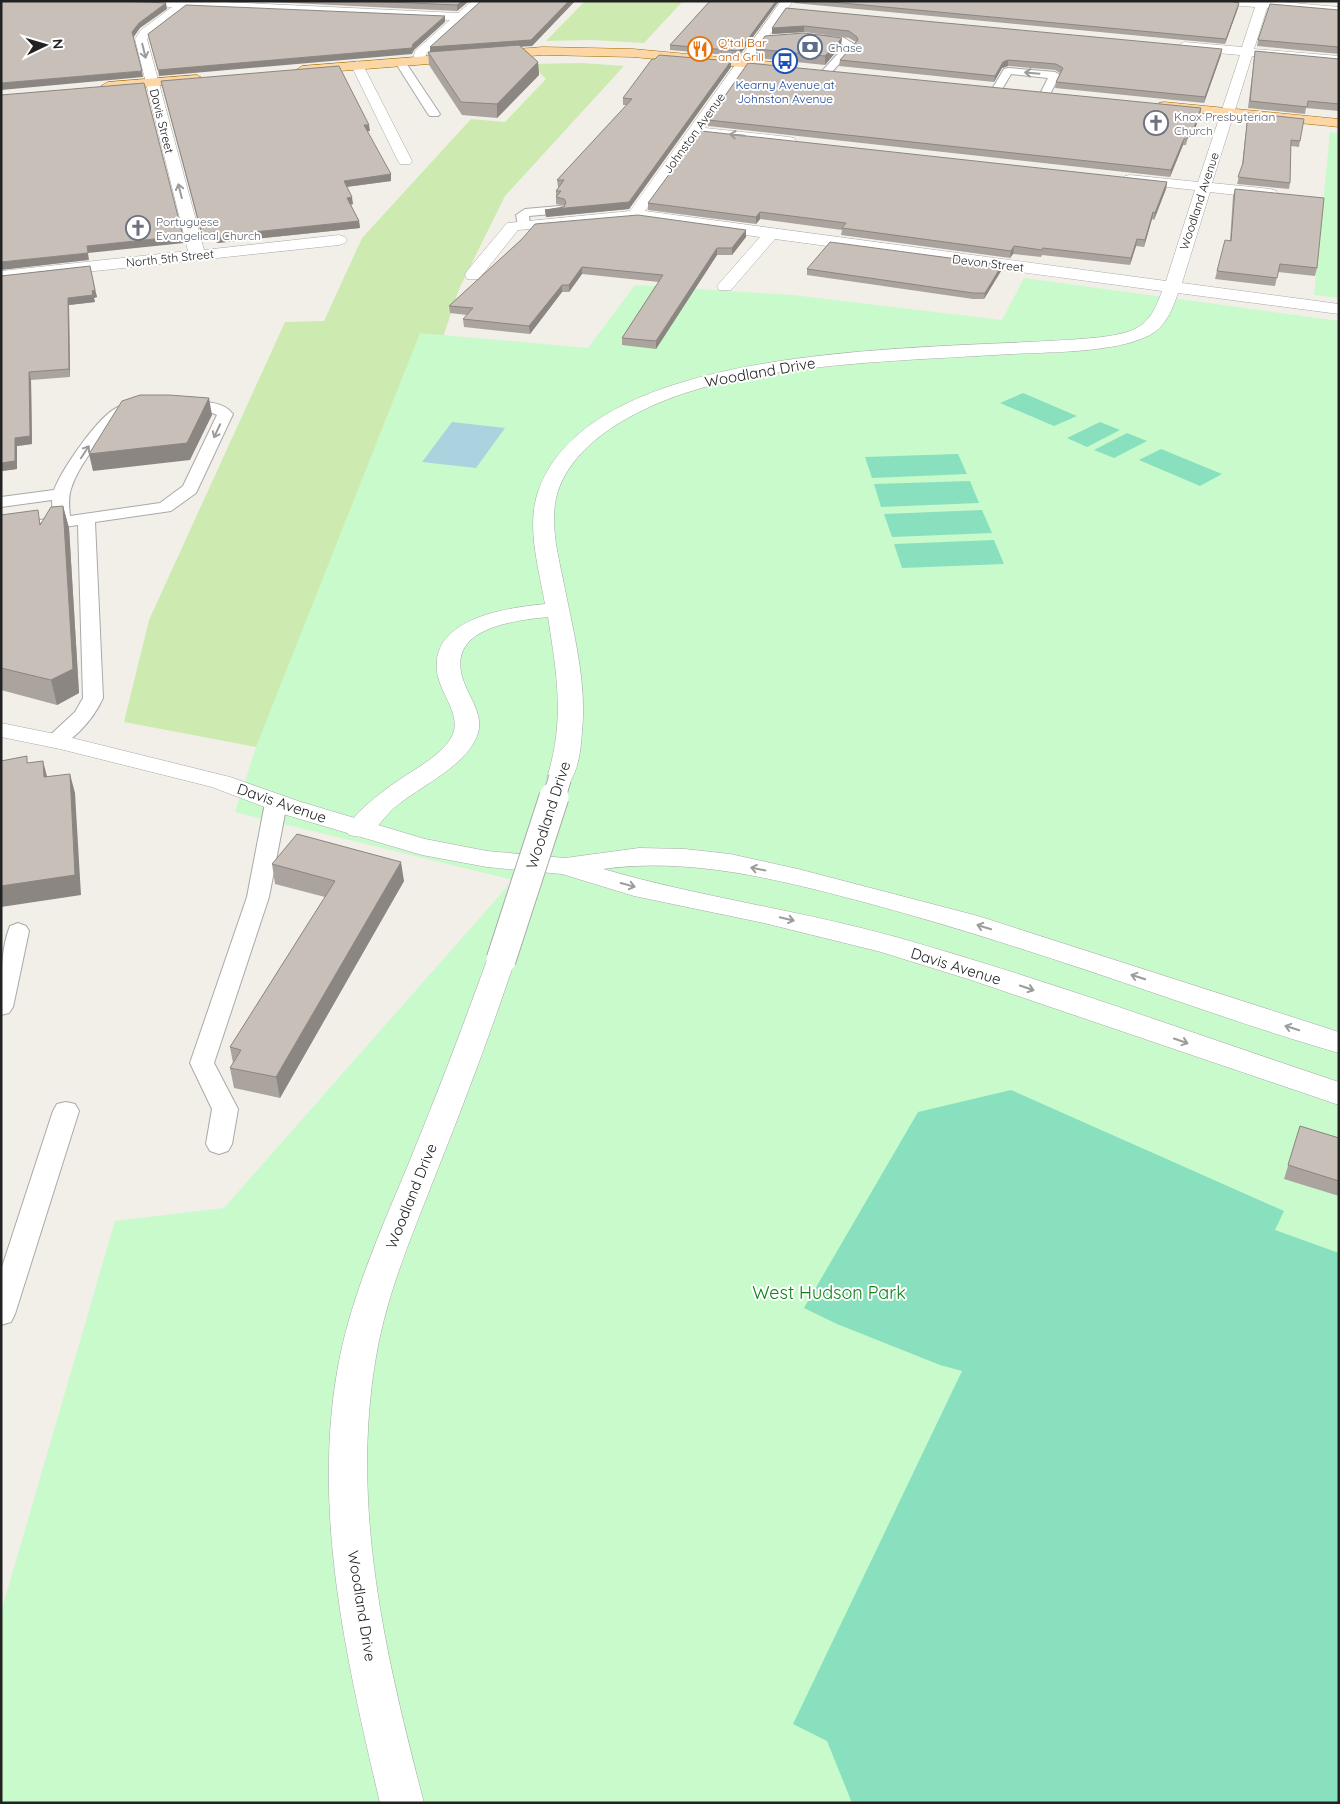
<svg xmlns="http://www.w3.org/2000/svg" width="1340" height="1804" viewBox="0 0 1340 1804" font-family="Quicksand,sans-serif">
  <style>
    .grass { fill: #cdebb0 }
    .park { fill: #c8facc }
    .pitch { fill: #88e0be }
    .water { fill: #aad3df }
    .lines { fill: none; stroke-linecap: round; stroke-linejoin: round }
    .service-casing { stroke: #a9a9a9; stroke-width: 2 }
    .minor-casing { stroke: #a9a9a9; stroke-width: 1 }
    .tertiary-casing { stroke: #a9a9a9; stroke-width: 1 }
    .primary-casing { stroke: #a06b00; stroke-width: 1 }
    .service { fill: #fff; fill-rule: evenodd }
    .minor { fill: #fff; fill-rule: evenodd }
    .tertiary { fill: #fff; fill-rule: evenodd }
    .primary { fill: #fcd6a4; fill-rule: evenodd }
    .minor-bridge-far1-casing { stroke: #a9a9a9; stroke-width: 24; stroke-linecap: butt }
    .minor-bridge-casing { stroke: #a9a9a9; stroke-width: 31; stroke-linecap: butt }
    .minor-bridge-far1 { stroke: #fff; stroke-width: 22 }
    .minor-bridge { stroke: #fff; stroke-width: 29 }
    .wall { fill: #aba49e }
    .shaded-wall { fill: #8b8681 }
    .building { fill: #c7bfb8; stroke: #8b8681 }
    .oneway { stroke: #9c9c9c }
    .labels { text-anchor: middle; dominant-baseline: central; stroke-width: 4; stroke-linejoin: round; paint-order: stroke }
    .far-food-label { font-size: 12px; fill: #c56008; stroke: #fff; text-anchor: start }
    .far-service-label { font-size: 12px; fill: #4e5e75; stroke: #fff; text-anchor: start }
    .far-transit-label { font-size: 12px; fill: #164399; stroke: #fff }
    .far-worship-label { font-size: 12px; fill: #5b616d; stroke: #fff; text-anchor: start }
    .far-street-label { font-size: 12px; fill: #222; stroke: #fff }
    .street-label { font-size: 15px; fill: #222; stroke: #fff }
    .near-park-label { font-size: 18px; fill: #0c8416; stroke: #fff }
  </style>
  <rect width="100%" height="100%" fill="#f2efe9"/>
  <!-- grass -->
  <path class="grass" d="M585 1H683L644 43 592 40 546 41Z
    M582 63 624 66 505 196 459 289 332 675 256 747 124 722 149 620 285 322 324 321 362 238 471 119 505 122 546 79 530 64Z"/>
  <!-- park -->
  <path class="park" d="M1330 132 1339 133V298L1314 295Z
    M1024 278 1339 321V1803H1V1612L115 1221 224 1208 513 880 235 812 256 747 420 333 588 348 635 285 793 295 1002 320Z"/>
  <!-- pitch -->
  <path class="pitch" d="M1023 393 1077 416 1054 426 1000 403Z
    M1100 422 1120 430 1087 447 1067 438Z
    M1127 433 1147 441 1114 458 1094 450Z
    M1161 449 1222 474 1200 486 1139 460Z
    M958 454 967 474 872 478 865 457Z
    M970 481 979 503 881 507 874 484Z
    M982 510 992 533 892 537 884 514Z
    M994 540 1004 564 902 568 894 544Z
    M1011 1090 1284 1211 1275 1230 1339 1253V1803H852L827 1741 793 1724 962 1371 940 1365 837 1324 804 1308 918 1112Z"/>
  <!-- water -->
  <path class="water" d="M452 422 505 428 476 468 422 462Z"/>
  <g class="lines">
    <defs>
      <path id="service" d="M811 35 842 37 856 45 831 73 827 74 822 71 845 46 840 43 807 40 806 38Z
        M400 59 404 60 440 114 438 116H430L428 114 395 62Z
        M1008 68 1055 72 1060 75 1050 94 1045 97 1040 94 1048 78 1011 74 1001 91H993L992 89 1004 69Z
        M559 206 563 207 565 210 563 213 529 216 530 225 529 228 524 229 518 225 516 215 525 209Z
        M181 402C197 402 222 399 233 414L196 493 171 511 95 522 103 698C95 716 69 751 48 745L45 741 48 737 75 712 83 698 78 525 1 536V526L53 518 52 500 1 507V497L54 490C62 469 98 416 118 407 125 404 133 403 140 405L143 408 140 411C135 413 130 412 126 415 106 428 78 466 71 489 68 498 69 507 70 516L160 503 183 486 217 415 210 412 176 410 173 407 176 404Z
        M276 797 283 799 287 803 269 897 214 1063 238 1109 232 1144 228 1151 219 1154 210 1151 206 1144 212 1109 190 1063 247 897 265 803 269 799Z
        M18 923 26 926 29 931 13 1007 9 1013 1 1015C1 988 0 950 10 926Z
        M66 1102 75 1104 79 1111 15 1314 11 1322 1 1325V1270L53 1111 57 1104Z"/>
      <path id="minor" d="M117 1H203L458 13 472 1H485L426 54 424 63 419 64 413 60 415 51 450 20 186 8 147 39 204 250 339 235 345 237 347 240 345 243 339 245 1 281V271L188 251 135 39 141 30 172 7 123 5Z
        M781 1H793L705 128 789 137 794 138 796 141 794 144 789 145 700 136 645 211 1166 281 1195 190 1130 183 1125 182 1123 179 1125 176 1130 175 1198 182 1240 55 1184 50 1178 46 1184 42 1242 47 1255 7 1230 5 1224 1H1271L1339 7V15L1267 8 1254 49 1339 56V64L1252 56 1212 183 1271 189 1276 191 1279 194 1276 197 1271 199 1210 192 1182 283 1339 304V314L1178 293C1172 310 1166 327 1148 336 1113 353 1050 352 1011 354 932 359 853 361 774 373 729 380 683 390 641 411 607 428 571 453 558 491 548 522 559 558 565 589 574 635 587 684 582 731 581 748 579 769 569 783L560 786 551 783 547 778C565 720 557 675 548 617 508 621 440 630 466 687 472 701 483 717 478 733 468 766 418 787 394 808 386 815 376 830 367 835 361 838 355 836 349 835L345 829C361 806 385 789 408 774 422 765 439 755 449 741 465 720 443 698 438 677 425 619 505 608 545 604 539 569 526 527 538 492 593 331 963 352 1102 337 1138 332 1150 326 1162 291L775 239 731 290H719L717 286 760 237 638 220 518 230 479 279H467L465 275 467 271 507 223 630 211Z
        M357 61 363 65 412 161 410 164H400L398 161 351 65Z
        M501 950 511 953 515 960C492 1029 466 1098 439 1166 415 1228 387 1291 376 1357 350 1507 386 1657 424 1803H380C346 1658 310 1505 340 1356 354 1290 382 1227 408 1165 436 1097 462 1029 487 960L491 953Z"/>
      <path id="tertiary" d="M1 723 60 735 230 777 301 802 425 839 487 851 565 858 639 848 685 849 730 854 798 869 978 916 1339 1032V1053C1279 1036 1219 1015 1160 995 1061 961 961 928 860 901 776 879 690 857 603 869 699 897 799 910 896 937 1045 979 1192 1033 1339 1082V1105L971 980 881 952 764 923 634 896 562 874 487 867 422 855 283 814 212 787 60 749 1 737Z"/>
      <path id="primary" d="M543 47 633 49 785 63 791 67 785 71 633 57 543 55 302 74 296 70 302 66Z
        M197 75 204 79 202 82 108 90 101 86 108 82Z
        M1164 102 1339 119V127L1159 109 1157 106 1159 103Z"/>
    </defs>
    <!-- service casing -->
    <use href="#service" class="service-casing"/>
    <!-- minor casing -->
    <use href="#minor" class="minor-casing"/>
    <!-- tertiary casing -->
    <use href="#tertiary" class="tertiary-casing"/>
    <!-- primary casing -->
    <use href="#primary" class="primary-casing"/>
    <!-- service -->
    <use href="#service" class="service"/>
    <!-- minor -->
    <use href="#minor" class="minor"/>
    <!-- tertiary -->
    <use href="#tertiary" class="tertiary"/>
    <!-- primary -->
    <use href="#primary" class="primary"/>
    <defs>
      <path id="minor-bridge-far1" d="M554 798 560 778"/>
      <path id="minor-bridge" d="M501 960 554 797"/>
    </defs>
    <!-- minor-bridge-far1 casing -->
    <use href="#minor-bridge-far1" class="minor-bridge-far1-casing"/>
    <!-- minor-bridge casing -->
    <use href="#minor-bridge" class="minor-bridge-casing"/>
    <!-- minor-bridge-far1 -->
    <use href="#minor-bridge-far1" class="minor-bridge-far1"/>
    <!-- minor-bridge -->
    <use href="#minor-bridge" class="minor-bridge"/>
  </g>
  <!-- wall -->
  <path class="wall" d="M248 1H469L457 11Z
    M481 1H575L532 46H520L538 62 539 75 497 118 462 115 429 65 428 52H430Z
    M710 1H779L739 56 670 50V45Z
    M794 1H1229L1239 3 1238 8 1225 44 794 3Z
    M786 8 1221 55 1204 103 1055 88 1056 82 1060 73 1055 70 1008 66 1002 68 994 82 839 66 840 60 856 42 849 38 804 32 772 34V28Z
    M1339 10V54L1257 46 1258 40Z
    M841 46 825 65 756 58V49Z
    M1255 51 1339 59V111L1306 108 1305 114 1248 108Z
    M731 61V67L629 209 546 217 545 210 564 207 565 206 556 204V191L559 187H558L557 180 627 105H623V98Z
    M161 81 370 131H367L391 181 347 187 353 204 351 205 359 221 360 228 217 243 216 240 203 241Z
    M1201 108 1200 115 1192 137H1188L1186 145H1183L1170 177 708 126V120Z
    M1248 113 1300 141 1299 147 1291 146 1290 183 1289 189 1237 184 1242 165Z
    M1167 182 1166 189 1154 220 1152 219 1144 247 1136 246 1130 265 1042 255 1041 257 1013 254 1010 258 841 235 842 230 760 219 756 224 648 210V203Z
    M1235 189 1317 268 1315 276 1278 272 1275 286 1215 279 1217 271 1230 241 1233 196Z
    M746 237 732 255H717L656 349 622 345V338L659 282 582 274 569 292H562L530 334 464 327 463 319 467 315 450 313 449 306 522 239Z
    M1002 265 1001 271 984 299H973L807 275V269Z
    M90 266 97 297 94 298 95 302 69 305 70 377 31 380 32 444 17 446V469L2 471 1 478V276Z
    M63 506 69 528 79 693 57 705 1 690V515L42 523Z
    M272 864 404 881 280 1098 234 1088 230 1068 233 1063 230 1047 325 897 275 884Z
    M1300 1126 1339 1138V1196L1284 1179Z"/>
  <!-- shaded-wall -->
  <path class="shaded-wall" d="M462 1H469L457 11V5Z
    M569 1H575L532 46 430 53V47Z
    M776 1H779L739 56V51Z
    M166 3 167 9 140 28 133 38 132 32 139 23Z
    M1239 3 1238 8 1225 44 1226 39Z
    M445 16V22L414 50 412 54 159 76 158 70 413 44Z
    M804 26V32L772 34V28Z
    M842 38 841 46 825 65V56Z
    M1222 49 1221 55 1204 103 1205 97Z
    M1008 60V66L1002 68 994 82 995 76 1003 62Z
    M731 61V67L629 209 546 217 545 210 629 202Z
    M538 62 539 75 497 118V104Z
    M142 71 143 77 1 90V83Z
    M1201 108 1200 115 1192 137 1193 131Z
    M364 125H369L370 131 364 132Z
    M1184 139 1183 145 1170 177 1171 170Z
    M391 174V181L345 187 344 181Z
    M1167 182 1166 189 1154 220 1155 213Z
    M352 197 353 204 348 205 347 198Z
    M760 212V219L756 224V217Z
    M1153 212 1152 219 1144 247 1145 240Z
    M359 221 360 228 217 243 216 236Z
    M746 230V237L732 255V248Z
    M215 232 216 240 203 241 202 234Z
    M183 236 184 243 88 253 87 246Z
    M1137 239 1136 246 1130 265 1131 258Z
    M1014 246 1013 254 1010 258 1011 251Z
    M717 248V255L656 349V341Z
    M88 253 89 260 1 270V262Z
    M1002 265 1001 271 984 299 985 293Z
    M582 267V274L569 292V285Z
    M562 285V292L530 334 529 326Z
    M95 290 97 297 94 298 92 291Z
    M93 295 95 302 69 305 70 377 69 369 68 298Z
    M29 372 31 380 32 444 17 446V469L2 471 1 478V463L15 438Z
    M209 398 212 415 190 460 93 471 89 454Z
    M63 506 69 528 79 693 57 705 51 680Z
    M43 761 48 780 44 777Z
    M70 774 75 793 81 895 1 907V886Z
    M401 862 404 881 280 1098 276 1077Z"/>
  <!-- building -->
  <path class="building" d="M1 1H122L166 3 139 23 132 32 142 71 1 83Z
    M366 1H462L457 5Z
    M481 1H569L531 40 430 47Z
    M710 1H776L739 51 670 45Z
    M821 1H1229L1239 3 1226 39Z
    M1270 4 1339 10V47L1258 40Z
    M186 5 445 16 413 44 412 48 158 70 148 34Z
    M786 8 1222 49 1205 97 1056 82 1063 68 1056 64 1008 60 1003 62 995 76 840 60 858 40 857 37 849 31 804 26 772 28Z
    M804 33 842 38 825 56 756 49 765 36Z
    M519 45 538 62 497 104 461 102 428 52Z
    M1255 51 1339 59V104L1308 101 1307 107 1250 101Z
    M659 55 731 61 629 202 545 210 564 207 566 202 564 199 556 197 561 191H556L564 180H557L632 99 623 98 652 59H655Z
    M748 63 1201 108 1193 131 1189 130 1187 139H1184L1171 170 708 120Z
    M339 66 369 125H364L391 174 344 181 352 197 347 198 359 221 216 236 215 232 202 234 161 81Z
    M144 83 183 236 87 246 88 253 1 262V95Z
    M1248 113 1304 119 1300 141 1291 140 1290 183 1238 177 1243 163Z
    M701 131 1167 182 1155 213 1153 212 1145 240 1137 239 1131 258 1043 248 1042 250 1014 246 1011 251 842 228 846 223 760 212 756 217 648 203Z
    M1235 189 1324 198 1317 268 1280 264 1277 278 1217 271 1225 240 1231 241Z
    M638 215 746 230 732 248H717L656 341 622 338 663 275 582 267 569 285H562L529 326 463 319 473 308 449 306 522 239 535 224Z
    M830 242 1002 265 985 293H973L807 269Z
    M90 266 95 290 92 291 93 295 68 298 69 369 29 372 30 436 15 438V461L1 463V276Z
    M140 395H169L209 398 187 443 89 454 122 401Z
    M63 506 73 669 51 680 1 668V515L38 510 40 525 51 507Z
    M27 756V763L43 761 44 777 70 774 75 875 1 886V761Z
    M297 834 401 862 276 1077 230 1068 241 1050 230 1047 335 881 272 864Z
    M1300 1126 1339 1138V1181L1288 1165Z"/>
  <!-- one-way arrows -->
  <defs><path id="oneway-shaft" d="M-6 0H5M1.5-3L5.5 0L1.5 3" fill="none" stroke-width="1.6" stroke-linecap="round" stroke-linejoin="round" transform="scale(1.25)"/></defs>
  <g class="oneway">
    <use href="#oneway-shaft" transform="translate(144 51) rotate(76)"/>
    <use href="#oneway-shaft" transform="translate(1032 73) rotate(-175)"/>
    <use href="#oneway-shaft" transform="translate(737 135) rotate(-174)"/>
    <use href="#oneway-shaft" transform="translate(180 191) rotate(-104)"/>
    <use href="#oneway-shaft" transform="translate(217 431) rotate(115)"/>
    <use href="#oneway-shaft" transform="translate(85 452) rotate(-57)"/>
    <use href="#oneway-shaft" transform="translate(758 869) rotate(-169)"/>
    <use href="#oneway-shaft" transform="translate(628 885) rotate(15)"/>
    <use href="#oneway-shaft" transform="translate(787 919) rotate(13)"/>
    <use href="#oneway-shaft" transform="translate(984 927) rotate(-163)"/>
    <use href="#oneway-shaft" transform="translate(1138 977) rotate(-162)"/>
    <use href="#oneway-shaft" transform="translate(1027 988) rotate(19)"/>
    <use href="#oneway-shaft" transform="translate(1292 1028) rotate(-162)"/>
    <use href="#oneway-shaft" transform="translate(1181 1041) rotate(19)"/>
  </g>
  <!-- icons -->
  <defs>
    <symbol id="bank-ring" viewBox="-11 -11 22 22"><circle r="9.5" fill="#fff" stroke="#5c6f8a" stroke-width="1.5"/><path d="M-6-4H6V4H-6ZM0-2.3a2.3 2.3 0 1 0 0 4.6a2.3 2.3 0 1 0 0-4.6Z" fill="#5c6f8a"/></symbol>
    <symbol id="restaurant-ring" viewBox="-11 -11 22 22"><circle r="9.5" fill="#fff" stroke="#e8710a" stroke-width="1.5"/><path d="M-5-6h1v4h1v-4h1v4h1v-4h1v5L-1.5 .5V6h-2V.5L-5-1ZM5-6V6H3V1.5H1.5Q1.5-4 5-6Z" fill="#e8710a"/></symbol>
    <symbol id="bus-ring" viewBox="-11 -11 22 22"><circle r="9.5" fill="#fff" stroke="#1a4fb4" stroke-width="1.5"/><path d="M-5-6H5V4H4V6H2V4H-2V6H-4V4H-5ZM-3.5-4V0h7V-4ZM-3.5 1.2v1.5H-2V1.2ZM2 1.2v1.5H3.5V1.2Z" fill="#1a4fb4"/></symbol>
    <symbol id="church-ring" viewBox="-11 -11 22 22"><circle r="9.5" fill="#fff" stroke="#6b7280" stroke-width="1.5"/><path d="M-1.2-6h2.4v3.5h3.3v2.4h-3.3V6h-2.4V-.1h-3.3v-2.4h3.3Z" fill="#6b7280"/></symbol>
  </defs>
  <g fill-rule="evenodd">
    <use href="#bank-ring" x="796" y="33" width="28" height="28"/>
    <use href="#restaurant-ring" x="686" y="35" width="28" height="28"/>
    <use href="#bus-ring" x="771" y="47" width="28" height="28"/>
    <use href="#church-ring" x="1142" y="109" width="28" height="28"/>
    <use href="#church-ring" x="124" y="214" width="28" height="28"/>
  </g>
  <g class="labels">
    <!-- far-food labels -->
    <g class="far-food-label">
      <text x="718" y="42">Q'tal Bar<tspan x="718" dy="14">and Grill</tspan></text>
    </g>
    <!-- far-service labels -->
    <g class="far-service-label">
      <text x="828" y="47">Chase</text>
    </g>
    <!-- far-transit labels -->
    <g class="far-transit-label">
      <text x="785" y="84">Kearny Avenue at<tspan x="785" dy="14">Johnston Avenue</tspan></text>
    </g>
    <!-- far-worship labels -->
    <g class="far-worship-label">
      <text x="1174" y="116">Knox Presbyterian<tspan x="1174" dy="14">Church</tspan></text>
      <text x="156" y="221">Portuguese<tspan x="156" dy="14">Evangelical Church</tspan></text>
    </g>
    <!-- far-street labels -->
    <g class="far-street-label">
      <text transform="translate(162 121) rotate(76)">Davis Street</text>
      <text transform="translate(694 133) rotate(-54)">Johnston Avenue</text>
      <text transform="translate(1199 201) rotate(-72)">Woodland Avenue</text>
      <text transform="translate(170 258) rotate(-6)">North 5th Street</text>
      <text transform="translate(988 263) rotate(7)">Devon Street</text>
    </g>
    <!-- street labels -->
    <g class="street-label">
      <text transform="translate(760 372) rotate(-10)">Woodland Drive</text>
      <text transform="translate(282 803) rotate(19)">Davis Avenue</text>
      <text transform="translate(548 815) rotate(-72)">Woodland Drive</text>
      <text transform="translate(956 966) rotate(17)">Davis Avenue</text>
      <text transform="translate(411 1196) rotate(-68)">Woodland Drive</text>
      <text transform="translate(362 1606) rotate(81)">Woodland Drive</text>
    </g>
    <!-- near-park labels -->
    <g class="near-park-label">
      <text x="829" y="1292">West Hudson Park</text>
    </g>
  </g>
  <!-- border -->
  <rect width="1340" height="1804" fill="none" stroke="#222222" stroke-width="5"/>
  <!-- north arrow -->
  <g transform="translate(45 45) rotate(85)" stroke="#ffffff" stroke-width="4" paint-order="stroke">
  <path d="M0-4L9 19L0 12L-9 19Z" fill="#222222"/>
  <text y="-8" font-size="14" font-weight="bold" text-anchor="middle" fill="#222222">N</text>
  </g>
</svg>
